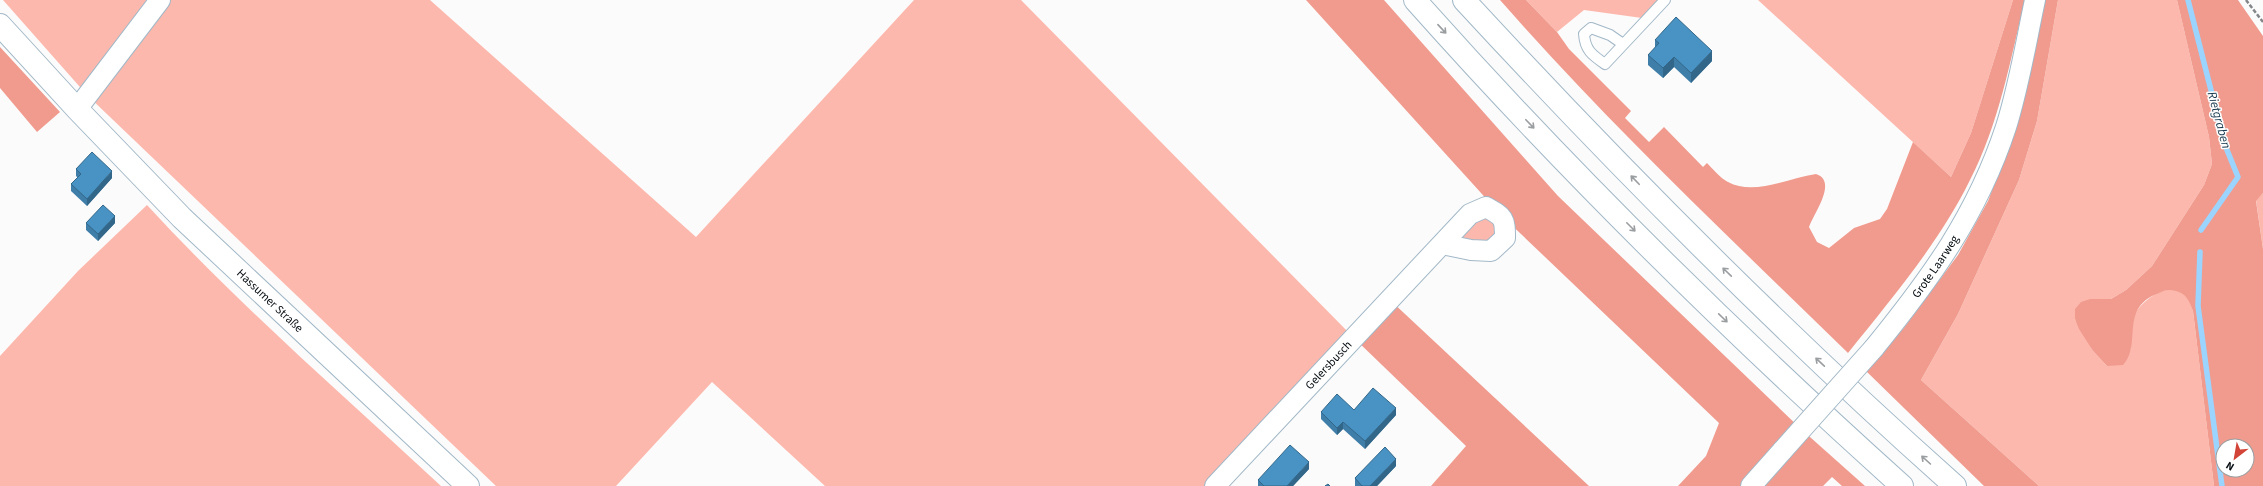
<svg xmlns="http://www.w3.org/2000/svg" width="2263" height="486" viewBox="0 0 2263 486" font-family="'Source Sans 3',sans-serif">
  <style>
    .green { fill: #fdb8ad }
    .forest { fill: #f09b8e; fill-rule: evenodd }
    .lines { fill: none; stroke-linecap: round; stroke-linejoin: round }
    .stream { stroke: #9bd5ff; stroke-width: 5.5 }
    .lane-casing { stroke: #a2b8c7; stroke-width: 12 }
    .street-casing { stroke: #a2b8c7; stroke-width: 22 }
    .secondary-casing { stroke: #a2b8c7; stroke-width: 24 }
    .highway-casing { stroke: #a2b8c7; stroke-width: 24 }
    .path { stroke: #838689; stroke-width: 2.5; stroke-dasharray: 4 2; stroke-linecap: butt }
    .lane { stroke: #fff; stroke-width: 10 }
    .street { stroke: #fff; stroke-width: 20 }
    .secondary { stroke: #fff; stroke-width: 22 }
    .highway { stroke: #fff; stroke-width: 22 }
    .street-bridge-casing { stroke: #a2b8c7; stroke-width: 22; stroke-linecap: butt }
    .street-bridge { stroke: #fff; stroke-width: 20 }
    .wall { fill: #3f7ea9 }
    .shaded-wall { fill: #336789 }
    .building { fill: #4993c4; stroke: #336789 }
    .oneway { stroke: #9b9ea0 }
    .labels { text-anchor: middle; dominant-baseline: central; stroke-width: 3; stroke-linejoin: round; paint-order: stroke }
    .street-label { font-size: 12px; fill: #060d12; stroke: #fff }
    .water-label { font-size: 13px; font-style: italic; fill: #16374c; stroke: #fff }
  </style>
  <rect width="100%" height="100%" fill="#fbfbfb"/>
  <!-- green -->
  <path class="green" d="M3 0H430L696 237 914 0H1021L1354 338 1215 486H825L712 382 616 486H496L87 95Z
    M1526 0H1658L1642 18 1584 10 1557 32Z
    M1758 0H2013L1971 133 1951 177Z
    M2058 0H2177L2209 137 2212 164 2204 185 2152 266 2126 290 2111 299H2090L2075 319 2093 351 2107 366 2131 349C2131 339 2129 324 2134 315 2143 299 2171 278 2187 297 2190 300 2191 306 2193 311L2214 486H2039L1921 380 1958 314 2019 180 2037 121Z
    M2263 193V249L2256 200Z
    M147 205C238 304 342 394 441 486H0V356L78 271Z
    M1486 207 1505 238 1454 247Z"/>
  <!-- forest -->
  <path class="forest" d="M1306 0H1384L1558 196 1801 429 1865 486H1842L1832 477 1823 486H1678L1706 456 1719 423 1501 215Z
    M1500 0H1526L1557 32 1569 49 1631 111 1625 118 1649 142 1664 127 1703 167 1707 163C1713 169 1720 178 1728 182 1754 196 1788 178 1816 174 1838 181 1814 213 1809 227L1817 242 1829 248 1854 228 1880 219 1887 209 1913 142 1951 177 1971 133 2013 0H2025C2010 61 1999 124 1970 180 1939 243 1892 298 1848 353 1730 238 1609 124 1500 0Z
    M2044 0H2058L2037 121 2019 180 1958 314 1921 380 2039 486H1984L1866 371 1903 329 1958 255 1988 201 2012 138Z
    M2177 0H2238L2263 36V193L2256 201 2263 249V486H2214L2193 311C2189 301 2187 294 2176 291 2169 289 2165 290 2159 293 2118 308 2143 344 2123 365L2107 366 2093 351 2079 329 2075 319V309L2081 302 2090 299H2111L2126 290 2152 266 2204 185 2212 164 2209 137ZM2223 446H2247V470H2223Z
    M0 47 60 112 37 132 0 88Z
    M1390 300 1589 486H1431L1466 446 1354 338Z"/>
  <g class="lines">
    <!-- stream -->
    <path class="stream" d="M2188 0 2225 145 2238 177 2201 230
      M2200 252 2198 306 2222 486"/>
    <defs>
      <path id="lane" d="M1623 44 1610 35 1591 28 1584 34C1585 50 1592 55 1605 64L1665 0"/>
      <g id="street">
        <path d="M77 109 160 0"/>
        <path id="s1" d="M1874 348C1931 278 1977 215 2006 127 2019 86 2026 42 2035 0"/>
        <path id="s2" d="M1215 486 1470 214 1486 207C1504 217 1505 218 1505 238L1491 251 1471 250 1442 244"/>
        <path d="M1751 486 1783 450"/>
      </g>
      <g id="secondary">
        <path id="s3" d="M0 25 77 109 182 218 468 486"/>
      </g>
      <path id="highway" d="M1415 0C1567 171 1732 333 1902 486
        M1464 0C1620 169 1783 333 1955 486"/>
    </defs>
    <!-- lane casing -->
    <use href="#lane" class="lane-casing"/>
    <!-- street casing -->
    <use href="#street" class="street-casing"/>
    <!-- secondary casing -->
    <use href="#secondary" class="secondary-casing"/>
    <!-- highway casing -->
    <use href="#highway" class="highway-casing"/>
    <!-- path -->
    <path class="path" d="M2246 0 2263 22"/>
    <!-- lane -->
    <use href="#lane" class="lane"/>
    <!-- street -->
    <use href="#street" class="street"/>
    <!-- secondary -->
    <use href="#secondary" class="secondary"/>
    <!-- highway -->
    <use href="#highway" class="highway"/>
    <defs>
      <path id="street-bridge" d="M1783 450 1874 348"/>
    </defs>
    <!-- street-bridge casing -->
    <use href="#street-bridge" class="street-bridge-casing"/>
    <!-- street-bridge -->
    <use href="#street-bridge" class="street-bridge"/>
  </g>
  <!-- wall -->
  <path class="wall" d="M1655 40 1712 61 1691 83 1674 67 1663 78 1648 65V55L1655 48Z
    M76 169 112 178 87 206 71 191V184L78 178 76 176Z
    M86 223H115L98 241 86 230Z
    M1354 410 1396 415 1365 449 1343 429 1337 435 1321 419V412Z
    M1396 466 1377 486H1355V478Z
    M1309 469 1293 486H1258V480Z"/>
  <!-- shaded-wall -->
  <path class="shaded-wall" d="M1712 51V61L1691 83V73Z
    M1674 57V67L1663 78V68Z
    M112 171V178L87 206V199Z
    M115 216V223L98 241V234Z
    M1396 408V415L1365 449V441Z
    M1343 422V429L1337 435V428Z
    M1396 459V466L1377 486H1370Z
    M1309 462V469L1293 486H1287Z"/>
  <!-- building -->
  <path class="building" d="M1676 17 1712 51 1691 73 1674 57 1663 68 1648 55 1659 43 1655 40Z
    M92 152 112 171 87 199 71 184 81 174 76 169Z
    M103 205 115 216 98 234 86 223Z
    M1373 388 1396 408 1365 441 1343 422 1337 428 1321 412 1337 394 1354 410Z
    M1290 445 1309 462 1287 486H1264L1258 480Z
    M1385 447 1396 459 1370 486H1362L1355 478Z
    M1328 484 1330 486H1325Z"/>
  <!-- one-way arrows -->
  <defs><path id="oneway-shaft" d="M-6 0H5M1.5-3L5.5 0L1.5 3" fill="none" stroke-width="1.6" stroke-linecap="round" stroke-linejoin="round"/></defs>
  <g class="oneway">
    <use href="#oneway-shaft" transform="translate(1442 29) rotate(47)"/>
    <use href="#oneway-shaft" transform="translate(1530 124) rotate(46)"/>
    <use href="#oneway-shaft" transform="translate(1635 180) rotate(-134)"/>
    <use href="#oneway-shaft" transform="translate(1631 227) rotate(45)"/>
    <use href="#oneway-shaft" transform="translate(1727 272) rotate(-136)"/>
    <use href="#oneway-shaft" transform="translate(1723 318) rotate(44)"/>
    <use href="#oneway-shaft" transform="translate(1820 362) rotate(-137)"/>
    <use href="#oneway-shaft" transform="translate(1926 460) rotate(-138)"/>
  </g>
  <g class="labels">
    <!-- street labels -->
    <g class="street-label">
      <text stroke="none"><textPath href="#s1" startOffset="102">Grote Laarweg</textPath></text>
      <text stroke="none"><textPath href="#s3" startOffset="386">Hassumer Straße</textPath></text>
      <text stroke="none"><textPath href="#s2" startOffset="166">Gelersbusch</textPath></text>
    </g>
    <!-- water labels -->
    <g class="water-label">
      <text transform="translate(2219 120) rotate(75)">Rietgraben</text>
    </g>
  </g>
  <!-- north arrow -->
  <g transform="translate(2235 458) rotate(211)"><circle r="19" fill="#ffffff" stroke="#9b9ea0"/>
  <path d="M0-3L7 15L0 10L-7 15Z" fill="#d14437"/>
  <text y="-6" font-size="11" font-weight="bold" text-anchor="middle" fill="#060d12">N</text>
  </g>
</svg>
